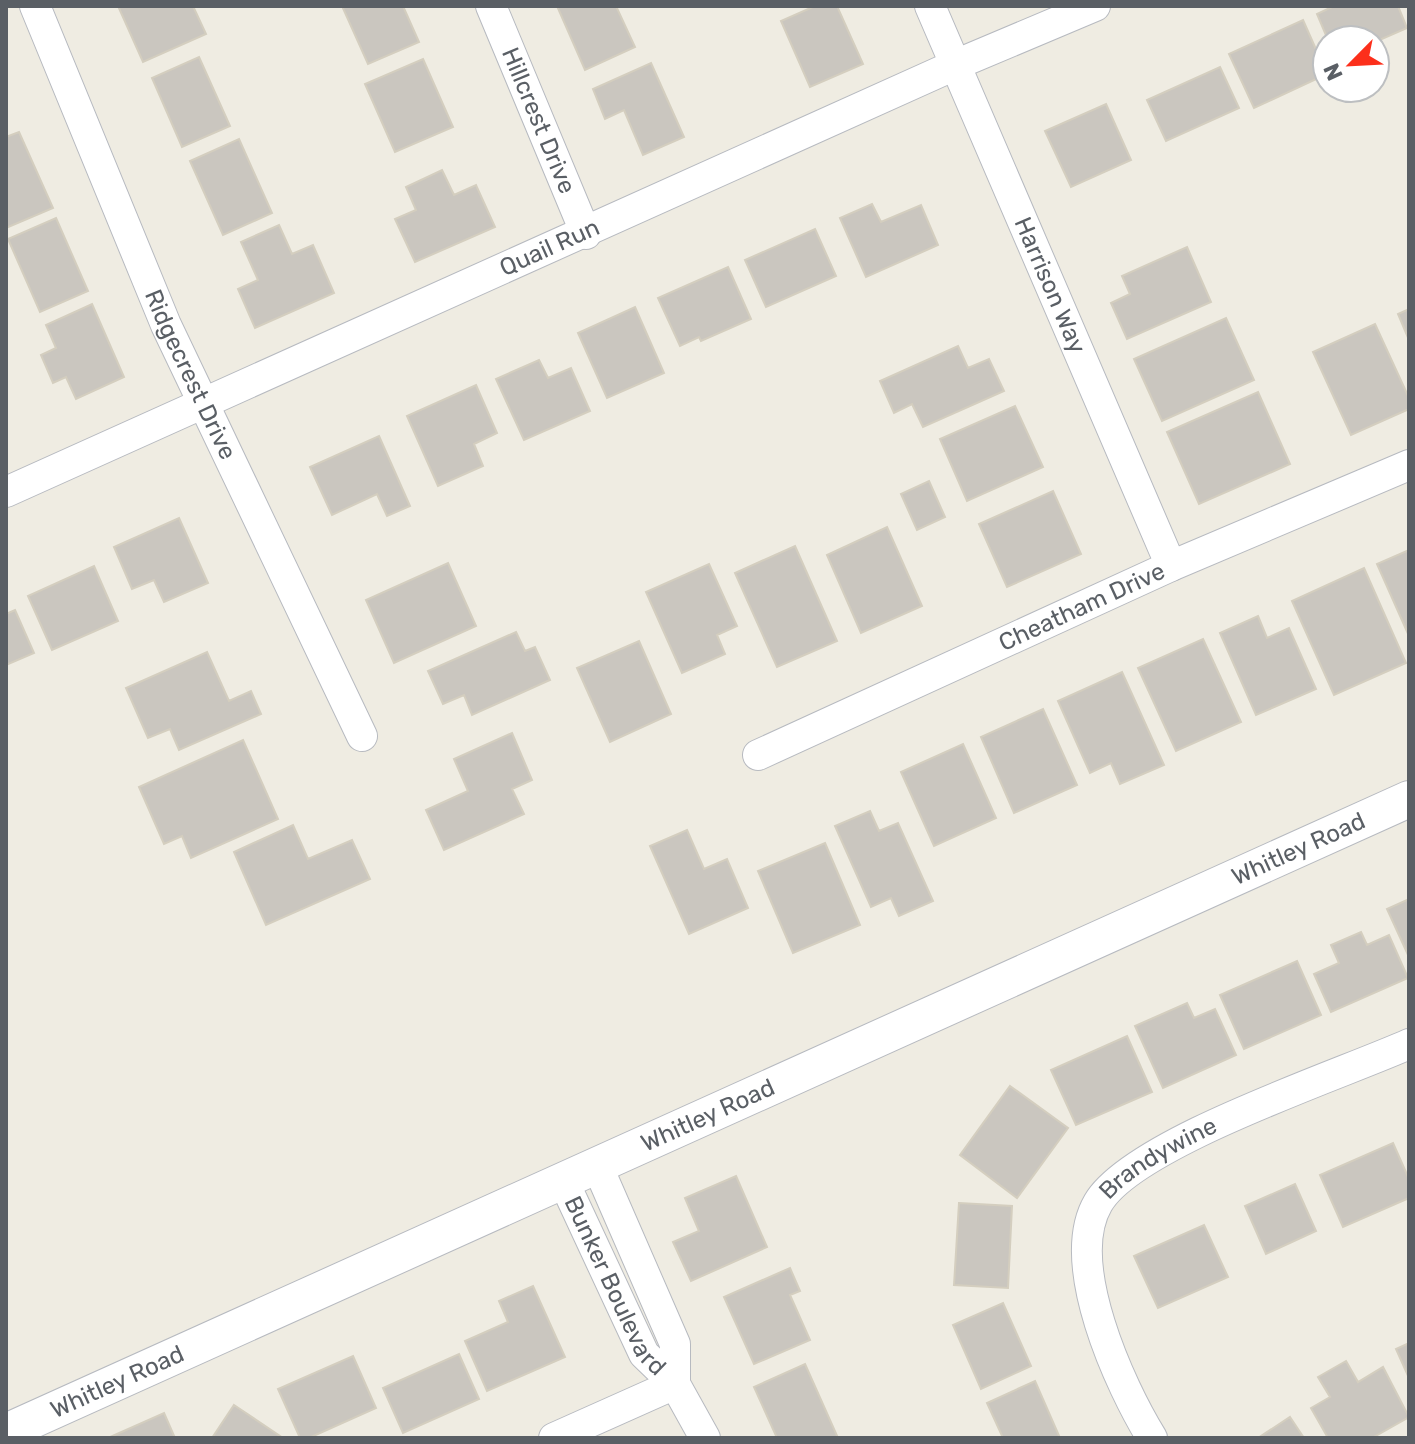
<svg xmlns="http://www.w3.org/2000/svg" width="1415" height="1444" viewBox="0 0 1415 1444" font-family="Rubik,sans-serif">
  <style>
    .building { fill: #cac6bf; stroke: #d4cebf; stroke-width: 2 }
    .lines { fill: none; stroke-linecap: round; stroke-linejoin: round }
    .minor-casing { stroke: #b7bac0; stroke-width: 32 }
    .tertiary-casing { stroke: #b7bac0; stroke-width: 38 }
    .minor { stroke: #fff; stroke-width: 30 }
    .tertiary { stroke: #fff; stroke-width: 36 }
    .labels { text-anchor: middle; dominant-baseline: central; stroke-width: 7; stroke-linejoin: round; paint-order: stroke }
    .street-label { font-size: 24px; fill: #5a5f65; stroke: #fff }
  </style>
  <rect width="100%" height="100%" fill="#efece2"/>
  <!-- building -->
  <path class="building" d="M118 6H193L206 34 143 62Z
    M342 6H403L419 42 368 64Z
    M557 6H616L635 47 585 70Z
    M815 6H837L863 64 810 87 781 21Z
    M1334 6H1398L1407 28 1375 42 1328 40 1317 14Z
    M1303 20 1327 74 1254 108 1229 54Z
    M199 57 230 126 182 147 152 78Z
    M423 59 453 127 395 152 365 84Z
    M651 63 684 137 643 155 624 110 605 119 593 89Z
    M1220 67 1239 108 1166 141 1147 100Z
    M1106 104 1131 160 1071 187 1045 131Z
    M19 132 53 208 6 228V137Z
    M239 139 272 213 223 235 190 161Z
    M442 170 454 195 476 185 495 227 415 262 395 219 416 210 406 187Z
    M872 204 881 222 921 205 938 245 866 277 840 218Z
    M56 218 88 291 40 312 8 239Z
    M279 225 292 254 313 245 334 293 255 328 238 289 258 280 241 242Z
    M815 229 836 276 766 307 745 260Z
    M1187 247 1211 302 1127 339 1111 303 1130 294 1122 276Z
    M728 267 751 319 701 341 699 337 680 346 658 298Z
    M92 304 124 377 76 399 66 377 53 383 41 355 56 348 46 325Z
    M635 307 664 373 607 398 578 333Z
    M1409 309V340L1398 314Z
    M1226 318 1254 380 1162 421 1134 359Z
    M1375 324 1409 398V409L1351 435 1313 352Z
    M958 346 968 368 989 359 1004 391 923 427 912 404 894 413 880 381Z
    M539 360 548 378 571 368 590 411 524 440 496 379Z
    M476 385 497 433 474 444 483 466 438 486 407 416Z
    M1258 392 1290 464 1199 504 1167 432Z
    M1015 406 1043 467 967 501 940 439Z
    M379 436 410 506 387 516 377 494 332 515 310 467Z
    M929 481 945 517 917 530 901 494Z
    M1053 491 1081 554 1007 587 979 524Z
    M179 518 208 583 164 602 154 580 132 589 114 547Z
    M887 527 922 606 861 633 827 555Z
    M795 546 837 641 777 667 735 573Z
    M1409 550V636L1377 564Z
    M448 563 476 626 394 663 366 600Z
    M709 564 737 626 717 635 725 654 682 673 646 592Z
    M94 566 118 621 52 650 28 596Z
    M1364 568 1406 663 1334 695 1292 601Z
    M15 610 34 653 6 665V614Z
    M1258 616 1267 638 1289 628 1316 689 1256 715 1220 633Z
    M516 632 525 651 535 647 550 680 472 715 464 695 443 704 428 671Z
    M1203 639 1241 722 1176 751 1138 668Z
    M639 641 671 714 610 742 577 668Z
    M207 652 229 701 251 691 261 714 179 750 170 729 148 738 126 688Z
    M1122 672 1164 765 1120 784 1111 763 1090 773 1058 701Z
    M1043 709 1077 785 1014 813 981 737Z
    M512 733 532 780 512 789 524 814 444 850 426 810 468 791 454 759Z
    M243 740 278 819 191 858 182 836 164 844 139 787Z
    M963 744 996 818 934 846 901 772Z
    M870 811 879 831 898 823 933 901 899 916 891 898 871 907 835 826Z
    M293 825 308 859 352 840 370 879 266 925 234 852Z
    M687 830 704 869 727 859 748 908 689 934 650 846Z
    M825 843 860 925 793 953 758 871Z
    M1409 899V957L1387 909Z
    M1361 932 1367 945 1389 935 1408 978 1331 1012 1314 974 1339 963 1331 945Z
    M1297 961 1321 1015 1244 1049 1220 995Z
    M1187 1003 1194 1018 1215 1009 1236 1055 1163 1088 1135 1026Z
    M1127 1036 1152 1092 1076 1125 1051 1070Z
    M1010 1086 1068 1128 1017 1198 960 1155Z
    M1393 1143 1409 1179V1198L1343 1227 1320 1175Z
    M736 1176 767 1247 691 1281 673 1242 699 1231 685 1198Z
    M1295 1184 1316 1231 1266 1254 1245 1206Z
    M959 1203 1012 1206 1008 1288 954 1285Z
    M1204 1225 1228 1277 1158 1308 1134 1256Z
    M790 1268 800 1291 790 1295 810 1340 754 1364 724 1297Z
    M533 1286 565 1357 487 1391 465 1341 508 1322 499 1301Z
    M1003 1303 1031 1366 981 1389 953 1325Z
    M1409 1343V1378L1396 1349Z
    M459 1354 479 1399 403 1433 383 1388Z
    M353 1356 376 1408 309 1438H300L278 1389Z
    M1346 1361 1358 1382 1383 1367 1409 1417 1372 1438H1328L1311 1408 1330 1397 1318 1377Z
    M805 1364 838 1438H777L754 1387Z
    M1035 1381 1060 1438H1003L987 1403Z
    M234 1405 283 1438H212Z
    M164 1413 175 1438H108Z
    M1290 1417 1304 1438H1258Z"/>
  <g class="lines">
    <defs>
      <g id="minor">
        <path id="s1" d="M35 6 166 325 362 736"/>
        <path id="s2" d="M491 6 586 234"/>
        <path id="s3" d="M930 6 1171 566"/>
        <path id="s4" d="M6 492 955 65 1095 6"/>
        <path id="s5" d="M758 755 1171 566 1409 465"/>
        <path d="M597 1165 675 1344V1384"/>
        <path id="s6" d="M563 1180 644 1354 675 1384 705 1438"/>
        <path d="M554 1438 675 1384"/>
        <path id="s7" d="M1152 1438C1120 1386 1063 1263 1098 1203 1133 1143 1340 1075 1409 1044"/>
      </g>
      <g id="tertiary">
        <path id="s8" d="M6 1432 1409 799"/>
      </g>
    </defs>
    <!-- minor casing -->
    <use href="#minor" class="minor-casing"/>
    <!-- tertiary casing -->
    <use href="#tertiary" class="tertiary-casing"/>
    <!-- minor -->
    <use href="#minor" class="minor"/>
    <!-- tertiary -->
    <use href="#tertiary" class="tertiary"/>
  </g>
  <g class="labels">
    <!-- street labels -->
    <g class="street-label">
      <text stroke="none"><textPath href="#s2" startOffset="124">Hillcrest Drive</textPath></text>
      <text stroke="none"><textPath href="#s4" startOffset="596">Quail Run</textPath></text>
      <text stroke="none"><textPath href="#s3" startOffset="304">Harrison Way</textPath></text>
      <text stroke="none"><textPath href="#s1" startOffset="400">Ridgecrest Drive</textPath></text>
      <text stroke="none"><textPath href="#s5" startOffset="356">Cheatham Drive</textPath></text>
      <text stroke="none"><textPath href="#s8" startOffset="1418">Whitley Road</textPath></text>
      <text stroke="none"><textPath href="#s8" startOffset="770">Whitley Road</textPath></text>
      <text stroke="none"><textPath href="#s7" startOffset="326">Brandywine</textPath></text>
      <text stroke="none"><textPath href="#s6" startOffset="118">Bunker Boulevard</textPath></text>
      <text stroke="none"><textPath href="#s8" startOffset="122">Whitley Road</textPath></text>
    </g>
  </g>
  <!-- border -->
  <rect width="1415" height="1444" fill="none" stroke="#5a5f65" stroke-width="16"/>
  <!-- north arrow -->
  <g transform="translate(1351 64) rotate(246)"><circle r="38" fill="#ffffff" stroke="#bdbfc1" stroke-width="2"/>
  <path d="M0-6L14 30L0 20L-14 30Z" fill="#fc2f1b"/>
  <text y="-12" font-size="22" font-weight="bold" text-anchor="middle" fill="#5a5f65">N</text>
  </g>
</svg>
